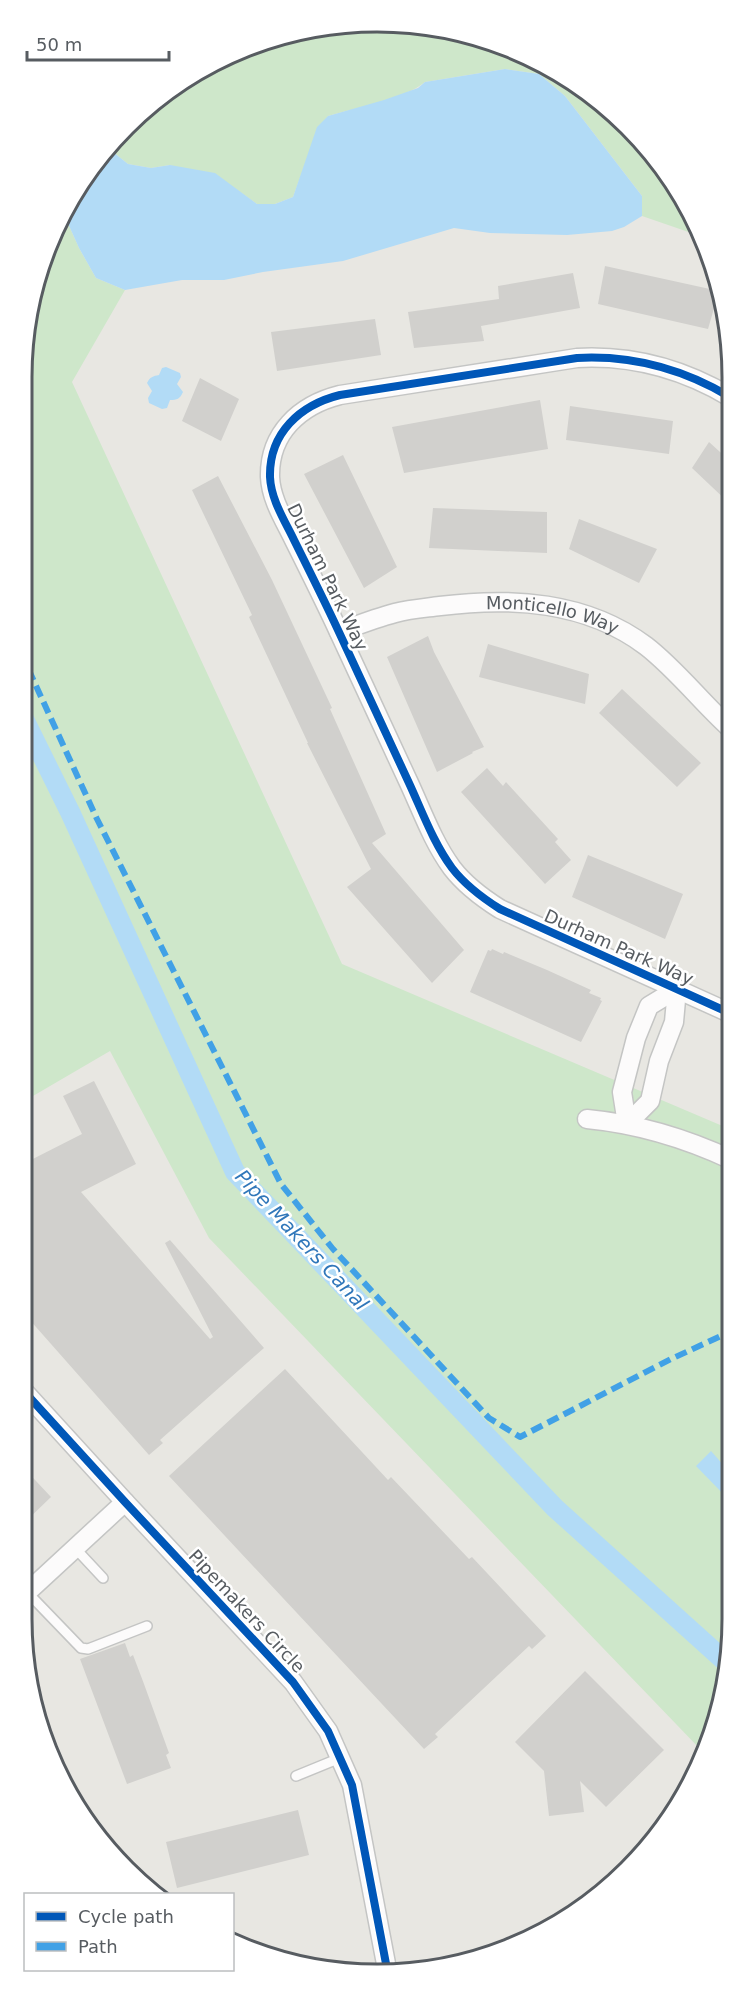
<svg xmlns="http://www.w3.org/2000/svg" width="754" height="1995" viewBox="0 0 754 1995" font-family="'DejaVu Sans',sans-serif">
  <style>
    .green { fill: #cee7ca }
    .water { fill: #b2dbf6 }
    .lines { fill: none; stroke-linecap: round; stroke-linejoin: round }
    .canal { stroke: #b2dbf6; stroke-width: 20 }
    .building { fill: #d1d0cd }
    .lane-casing { stroke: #c4c5c4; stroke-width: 12 }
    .street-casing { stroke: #c4c5c4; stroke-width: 21 }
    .lane { stroke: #fcfbfb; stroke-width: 9 }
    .street { stroke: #fcfbfb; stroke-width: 18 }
    .quiet { stroke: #41a1e6; stroke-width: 6; stroke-dasharray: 12 6; stroke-linecap: butt }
    .cycleway-casing { stroke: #fff; stroke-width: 11 }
    .cycleway { stroke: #0057b8; stroke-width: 8 }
    .labels { text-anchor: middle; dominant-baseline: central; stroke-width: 5; stroke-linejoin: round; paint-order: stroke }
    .street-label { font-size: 18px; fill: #575c61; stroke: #fff }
    .water-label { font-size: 20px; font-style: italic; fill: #3077ba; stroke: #fff }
    .rim { fill: none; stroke: #575c61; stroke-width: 3 }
  </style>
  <rect width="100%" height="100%" fill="#e8e7e2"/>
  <!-- green -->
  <path class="green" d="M331 24 469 33 575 81 645 143 703 237 642 216V196L565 96 539 74 505 69 425 82C405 99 355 108 328 116L305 164 293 197 275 204H257L237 190 170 165 151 168 128 164 108 148 199 69Z
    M66 219 79 248 96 278 125 290 72 382 342 964 732 1130 733 1618 721 1710 701 1750 209 1238 110 1051 21 1103V377L33 285Z"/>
  <!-- water -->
  <path class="water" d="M505 69 539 74 565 96 642 196V216L624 227 612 231 567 235 490 233 454 228 343 261 263 272 224 280H182L125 290 96 278 79 248 66 219 95 160 108 148 128 164 151 168 170 165 215 173 257 204H275L293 197 317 127 328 116 384 100 418 88 425 82Z
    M166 367 180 373 181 377 177 384 183 392C180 399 177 400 170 400L167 408 162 409 149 403 148 398 152 391 147 383C150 377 153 376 159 375L162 368Z
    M711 1451 733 1476V1504L696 1466Z"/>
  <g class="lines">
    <!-- canal -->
    <path class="canal" d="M21 713 70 812 235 1172 555 1508 727 1663"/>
  </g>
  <!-- building -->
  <path class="building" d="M605 266 719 291 708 329 598 304Z
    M573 273 580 308 481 326 484 341 414 348 408 312 499 299 498 286Z
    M375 319 381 355 277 371 271 332Z
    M200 378 239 399 221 441 182 421Z
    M540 400 548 449 404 473 392 427Z
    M570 406 673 421 669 454 566 440Z
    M709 442 730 461V504L692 468Z
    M343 455 397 567 364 588 304 474Z
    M218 476 272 580 332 708 330 709 386 834 372 843 464 950 432 983 347 887 371 869 307 743H308L249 617 252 615 192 490Z
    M433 508 547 512V553L429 548Z
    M579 519 657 549 639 583 569 549Z
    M428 636 434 652 484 747 472 752 473 753 437 772 387 657Z
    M488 644 589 674 585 704 479 677Z
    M622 689 701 763 677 787 599 713Z
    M487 768 503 786 506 782 558 839 555 842 571 860 545 884 461 792Z
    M588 855 683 894 665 939 572 897Z
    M492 949 503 954 504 952 547 970 591 990 589 993 601 998 600 1000 602 1001 581 1042 470 992 488 950 491 951Z
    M94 1081 136 1164 81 1192 210 1339 213 1337 165 1243 170 1240 264 1348 160 1440 163 1443 149 1455 21 1310V1165L82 1134 63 1096Z
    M285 1369 388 1480 391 1477 469 1559 472 1557 546 1636 532 1649 529 1646 435 1734 438 1737 424 1749 169 1476Z
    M21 1465 51 1497 21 1526Z
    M125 1643 130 1657 133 1655 144 1684 169 1753 166 1755 171 1768 127 1784 80 1659Z
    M585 1671 664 1750 606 1807 580 1781 584 1812 549 1816 544 1771 515 1742Z
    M298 1810 309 1855 177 1888 166 1842Z"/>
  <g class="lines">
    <defs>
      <path id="lane" d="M733 1424 728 1436 733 1453
        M75 1548 103 1578
        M27 1592 81 1648 88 1649 147 1626
        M296 1776 340 1758"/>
      <g id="street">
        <path d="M730 397C683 369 632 355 577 358L340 395C300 405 269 433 270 477 271 500 285 521 294 540 309 570 324 600 338 630 362 681 385 732 409 783 422 811 433 842 452 868 465 885 481 897 500 909L732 1014"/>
        <path id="s1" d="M339 632C358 625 376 618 395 613 410 609 425 608 440 606 511 597 586 601 646 646 677 670 702 703 731 729"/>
        <path d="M587 1119C639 1124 685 1138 732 1160"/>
        <path d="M627 1124 622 1092 636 1038 649 1006 677 989"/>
        <path d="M627 1124 650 1101 659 1061 674 1022 677 989"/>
        <path d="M21 1388 125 1502 293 1682 328 1731 352 1785 387 1969"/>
        <path d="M21 1598 125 1502"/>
      </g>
    </defs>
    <!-- lane casing -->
    <use href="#lane" class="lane-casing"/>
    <!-- street casing -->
    <use href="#street" class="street-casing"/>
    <!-- lane -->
    <use href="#lane" class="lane"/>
    <!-- street -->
    <use href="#street" class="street"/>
    <!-- quiet -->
    <path class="quiet" d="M21 653 97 819 281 1184 333 1249 489 1418 520 1437 671 1359 732 1331"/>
    <defs>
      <path id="cycleway" d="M730 397C683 369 632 355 577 358L340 395C300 405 269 433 270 477 271 500 285 521 294 540 309 570 324 600 338 630 362 681 385 732 409 783 422 811 433 842 452 868 465 885 481 897 500 909L732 1014
        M21 1388 125 1502 293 1682 328 1731 352 1785 387 1969"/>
    </defs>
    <!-- cycleway casing -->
    <use href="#cycleway" class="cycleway-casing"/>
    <!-- cycleway -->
    <use href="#cycleway" class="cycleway"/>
  </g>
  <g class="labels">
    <!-- street labels -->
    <g class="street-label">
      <text transform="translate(328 577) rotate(64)">Durham Park Way</text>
      <text stroke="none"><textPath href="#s1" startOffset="219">Monticello Way</textPath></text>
      <text transform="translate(619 947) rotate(24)">Durham Park Way</text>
      <text transform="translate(247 1611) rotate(47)">Pipemakers Circle</text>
    </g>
    <!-- water labels -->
    <g class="water-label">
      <text transform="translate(302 1240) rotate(47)">Pipe Makers Canal</text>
    </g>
  </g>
  <!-- crop -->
  <path d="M0 0H754V1995H0ZM377 32H377A345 345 0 0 1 722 377V1619A345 345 0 0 1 377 1964H377A345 345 0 0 1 32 1619V377A345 345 0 0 1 377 32Z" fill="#fff" fill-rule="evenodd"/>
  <path class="rim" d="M377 32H377A345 345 0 0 1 722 377V1619A345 345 0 0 1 377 1964H377A345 345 0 0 1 32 1619V377A345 345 0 0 1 377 32Z"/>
  <!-- legend -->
  <rect x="24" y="1893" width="210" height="78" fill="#ffffff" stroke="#bcbec0" stroke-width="1.5"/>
  <rect x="36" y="1912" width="30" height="9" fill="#0057b8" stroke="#bcbec0" stroke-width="1.5"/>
  <text x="78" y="1923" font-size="18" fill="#575c61">Cycle path</text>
  <rect x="36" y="1942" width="30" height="9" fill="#41a1e6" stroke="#bcbec0" stroke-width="1.5"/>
  <text x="78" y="1953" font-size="18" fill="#575c61">Path</text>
  <!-- scale -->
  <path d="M27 51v9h142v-9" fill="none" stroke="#575c61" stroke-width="3"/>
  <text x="36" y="51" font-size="18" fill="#575c61" stroke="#ffffff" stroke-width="4.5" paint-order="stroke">50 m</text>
</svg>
